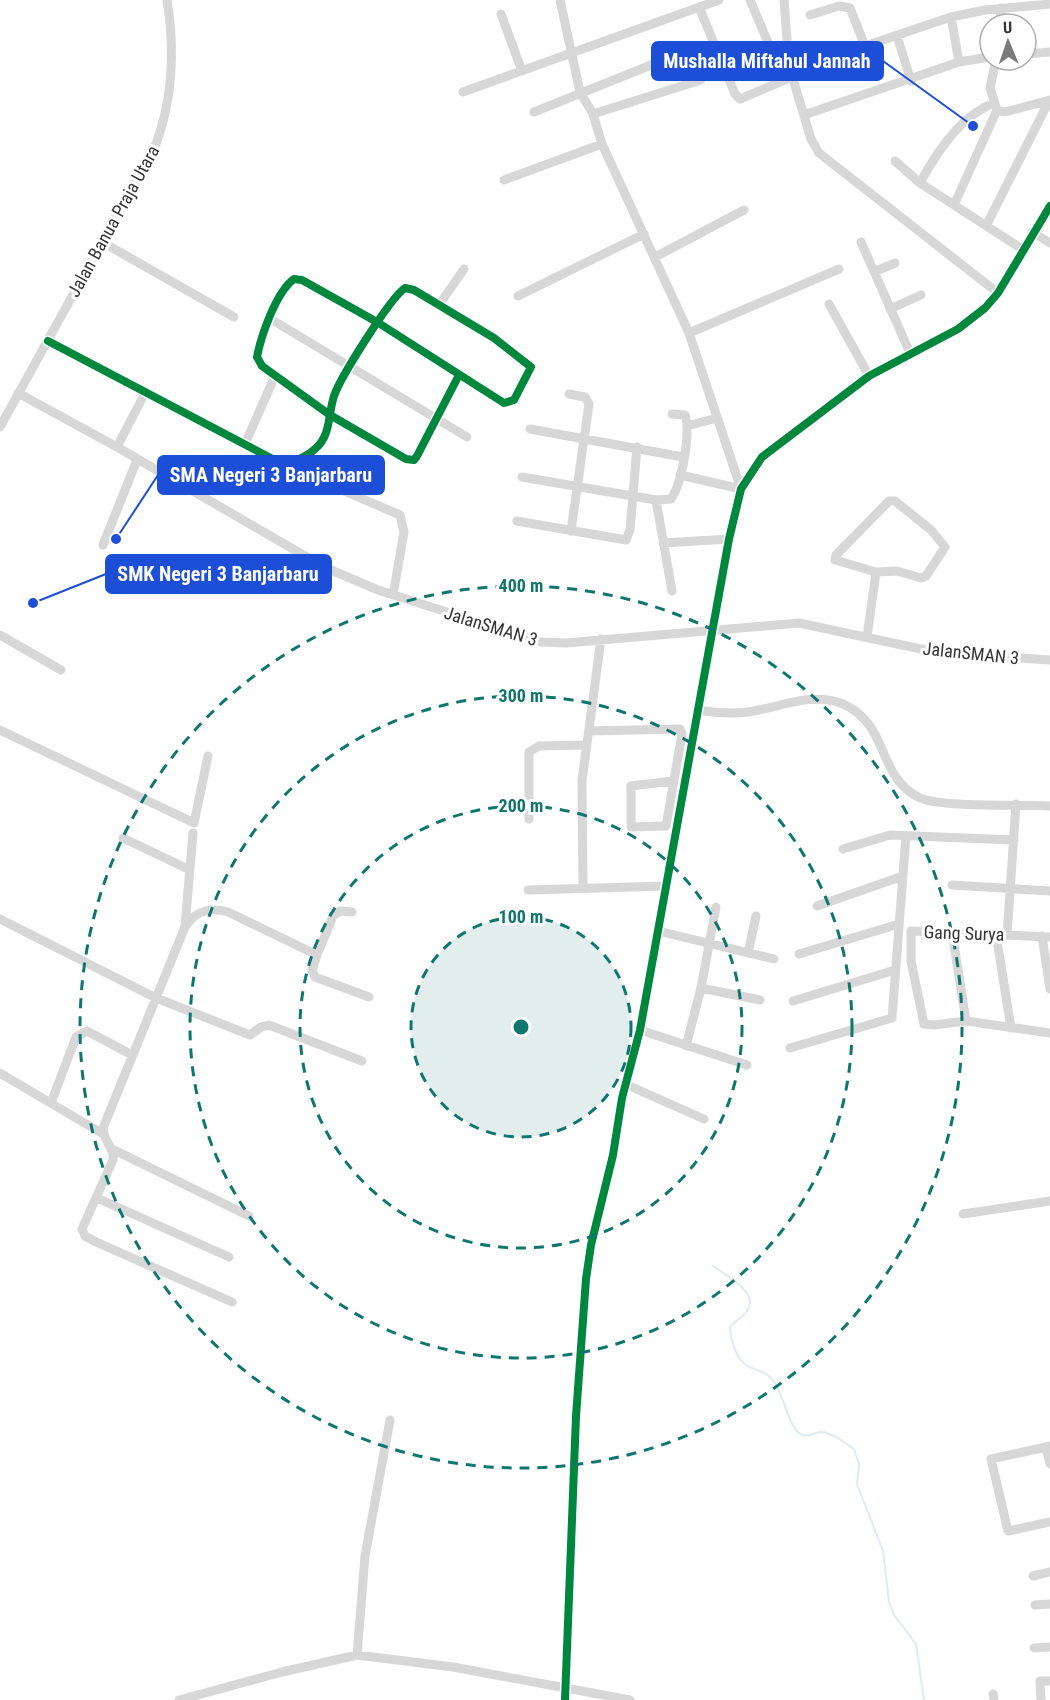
<svg xmlns="http://www.w3.org/2000/svg" width="1050" height="1700" viewBox="0 0 1050 1700" font-family="'Roboto Condensed',sans-serif">
  <style>
    .lines { fill: none; stroke-linecap: round; stroke-linejoin: round }
    .stream { stroke: #ddebf3; stroke-width: 2 }
    .minor { stroke: #d7d7d7; stroke-width: 9 }
    .cycleway-casing { stroke: #fff; stroke-width: 11 }
    .cycleway { stroke: #00873e; stroke-width: 8 }
    .ring { fill: none; stroke: #0f766e; stroke-width: 3; stroke-dasharray: 10 8 }
    .labels { text-anchor: middle; dominant-baseline: central; stroke-width: 6; stroke-linejoin: round; paint-order: stroke }
    .street-label { font-size: 18px; fill: #333; stroke: #fff }
    .centre { fill: #0f766e; stroke: #fff; stroke-width: 3 }
    .ring-label { font-size: 18px; text-anchor: middle; font-weight: bold; fill: #0f766e; stroke: #fff; stroke-width: 6; stroke-linejoin: round; paint-order: stroke }
    .leader { fill: none; stroke: #1d4ed8; stroke-width: 2 }
    .callout-dot { fill: #1d4ed8; stroke: #fff; stroke-width: 2 }
    .callout { fill: #1d4ed8; stroke: #1d4ed8; stroke-width: 2 }
    .callout-label { font-size: 20px; text-anchor: middle; font-weight: bold; fill: #fff }
  </style>
  <rect width="100%" height="100%" fill="#fff"/>
  <g class="lines">
    <!-- stream -->
    <path class="stream" d="M713 1266C725 1275 760 1292 747 1311 743 1317 735 1321 730 1327 730 1340 737 1361 749 1367 757 1370 768 1373 773 1380 783 1393 788 1424 799 1433 806 1439 814 1432 821 1432 833 1433 845 1443 854 1449L859 1464 857 1484 883 1551 889 1602 894 1615 916 1644 924 1700"/>
    <!-- minor -->
    <path class="minor" d="M560 0 580 92 593 114 602 144 689 333 741 489
      M750 0 784 80
      M784 0 789 66 811 139 819 153 998 293
      M699 7 735 94 740 99 865 46 951 17 985 10 1050 4
      M501 14 522 71
      M810 15 839 6 850 8 865 46
      M951 17 959 62
      M1000 24 1001 8
      M897 36 911 81
      M1026 54 1050 52
      M463 92 719 0
      M997 110 1005 112 1050 100
      M534 112 676 55
      M593 114 701 80
      M804 115 959 62 990 57
      M895 161 920 183 1022 249
      M504 180 602 144
      M920 183C936 153 961 115 994 103
      M954 205 997 110 990 88 996 60
      M986 226 1049 101
      M1032 232 1050 243
      M102 242 234 317
      M861 242 910 353
      M655 257 744 210
      M874 272 895 263
      M518 296 644 234
      M829 304 869 376
      M439 305 464 269
      M890 309 921 295
      M269 318 467 437
      M689 333 839 269
      M48 341 284 465C295 461 307 457 316 448 331 435 328 414 334 396 340 378 390 298 405 288L414 290 494 338 531 367 514 400 504 403 377 322 302 280 294 279C276 292 261 336 257 357L262 366 330 415 406 459 414 460 417 456 459 375
      M18 393 117 447 324 567 378 590 541 642 566 643 799 623 935 652 1050 660
      M569 394 585 397 589 404 571 531
      M687 426 717 418
      M0 427 156 144C173 97 175 49 167 0
      M530 429 683 457
      M244 446 275 376
      M117 447 145 393
      M284 465 400 515 404 532 393 595
      M680 475 741 489
      M522 477 656 500 671 499C682 483 691 433 685 415L672 414
      M656 500 672 591
      M889 501H895L931 530 945 547 926 576 921 578 897 571 876 572 835 560 836 555Z
      M517 521 626 540 630 530 637 447
      M663 543 729 539
      M103 545 137 460
      M0 635 61 670
      M867 637 876 572
      M698 710C715 713 731 714 748 712 778 708 812 691 843 704 889 724 877 776 918 797 939 808 1021 804 1050 806
      M0 730 194 823 208 756
      M589 731 680 729 682 734 666 826 631 827V786L673 781
      M529 819V752L539 746 586 745
      M123 838 190 870
      M843 849 890 835 1014 840
      M952 885 1050 891
      M583 887 582 781 601 639
      M528 890 666 886
      M817 906 903 876
      M0 919 156 998 250 1035 261 1027 269 1025 362 1061
      M185 926 193 833
      M658 931 774 959
      M952 932 966 1021 1050 1033
      M996 934 1011 1028
      M1007 935 1016 804
      M1042 936 1050 989
      M748 953 756 916
      M799 954 899 924
      M317 955 333 916 340 911 352 912
      M701 988 760 1000
      M793 1001 895 970
      M966 1021 934 1025 924 1024 911 961V931L1050 937
      M640 1030 747 1065
      M686 1046 701 988 716 907
      M790 1048 892 1018 906 836
      M0 1073 103 1134
      M625 1084 704 1119
      M51 1103 76 1037 87 1031 132 1055
      M112 1149 249 1216
      M97 1198 229 1257
      M963 1214 1050 1201
      M232 1302 96 1242 85 1236 82 1229 113 1160C115 1148 103 1141 103 1128L185 927C196 910 210 907 228 912L317 955 312 970 315 977 369 997
      M1050 1446 1046 1447 1050 1464
      M1046 1447 991 1459 1008 1531 1050 1522
      M1033 1576 1050 1572
      M1035 1605 1050 1604
      M1034 1648 1050 1647
      M357 1655 365 1556 390 1420
      M993 1694 994 1700
      M179 1700 282 1672 357 1655 453 1667 630 1700
      M565 1700 576 1416 586 1279 591 1245 613 1155 622 1098 640 1030 729 539 741 489 762 457 869 376 958 329 985 308 998 293 1050 206
      M1041 1700 1040 1681H1050"/>
    <defs>
      <path id="cycleway" d="M48 341 284 465C295 461 307 457 316 448 331 435 328 414 334 396 340 378 390 298 405 288L414 290 494 338 531 367 514 400 504 403 377 322 302 280 294 279C276 292 261 336 257 357L262 366 330 415 406 459 414 460 417 456 459 375
        M565 1700 576 1416 586 1279 591 1245 613 1155 622 1098 640 1030 729 539 741 489 762 457 869 376 958 329 985 308 998 293 1050 206"/>
    </defs>
    <!-- cycleway casing -->
    <use href="#cycleway" class="cycleway-casing"/>
    <!-- cycleway -->
    <use href="#cycleway" class="cycleway"/>
  </g>
  <!-- distance rings -->
  <circle cx="521" cy="1027" r="110" fill="#0f766e" fill-opacity=".12"/>
  <g class="ring">
    <circle cx="521" cy="1027" r="110"/>
    <circle cx="521" cy="1027" r="221"/>
    <circle cx="521" cy="1027" r="331"/>
    <circle cx="521" cy="1027" r="441"/>
  </g>
  <g class="labels">
    <!-- street labels -->
    <g class="street-label">
      <text transform="translate(113 221) rotate(-61)">Jalan Banua Praja Utara</text>
      <text transform="translate(491 626) rotate(17)">JalanSMAN 3</text>
      <text transform="translate(971 653) rotate(6)">JalanSMAN 3</text>
      <text transform="translate(964 933) rotate(2)">Gang Surya</text>
    </g>
  </g>
  <circle cx="521" cy="1027" r="9" class="centre"/>
  <g class="ring-label">
    <text x="521" y="592">400 m</text>
    <text x="521" y="702">300 m</text>
    <text x="521" y="812">200 m</text>
    <text x="521" y="923">100 m</text>
  </g>
  <!-- callouts -->
  <path class="leader" d="M973 126L883 61M116 539L158 475M33 603L106 574"/>
  <g class="callout-dot">
    <circle cx="973" cy="126" r="6"/>
    <circle cx="116" cy="539" r="6"/>
    <circle cx="33" cy="603" r="6"/>
  </g>
  <g class="callout">
    <rect x="652" y="42" width="231" height="38" rx="6"/>
    <rect x="158" y="456" width="226" height="38" rx="6"/>
    <rect x="106" y="555" width="225" height="38" rx="6"/>
  </g>
  <g class="callout-label">
    <text x="767" y="68">Mushalla Miftahul Jannah</text>
    <text x="271" y="482">SMA Negeri 3 Banjarbaru</text>
    <text x="218" y="581">SMK Negeri 3 Banjarbaru</text>
  </g>
  <!-- north arrow -->
  <g transform="translate(1008 42) rotate(358)"><circle r="28" fill="#ffffff" stroke="#adadad" stroke-width="1.5"/>
  <path d="M0-4.5L10 22L0 15L-10 22Z" fill="#7a7a7a"/>
  <text y="-9" font-size="16" font-weight="bold" text-anchor="middle" fill="#333333">U</text>
  </g>
</svg>
